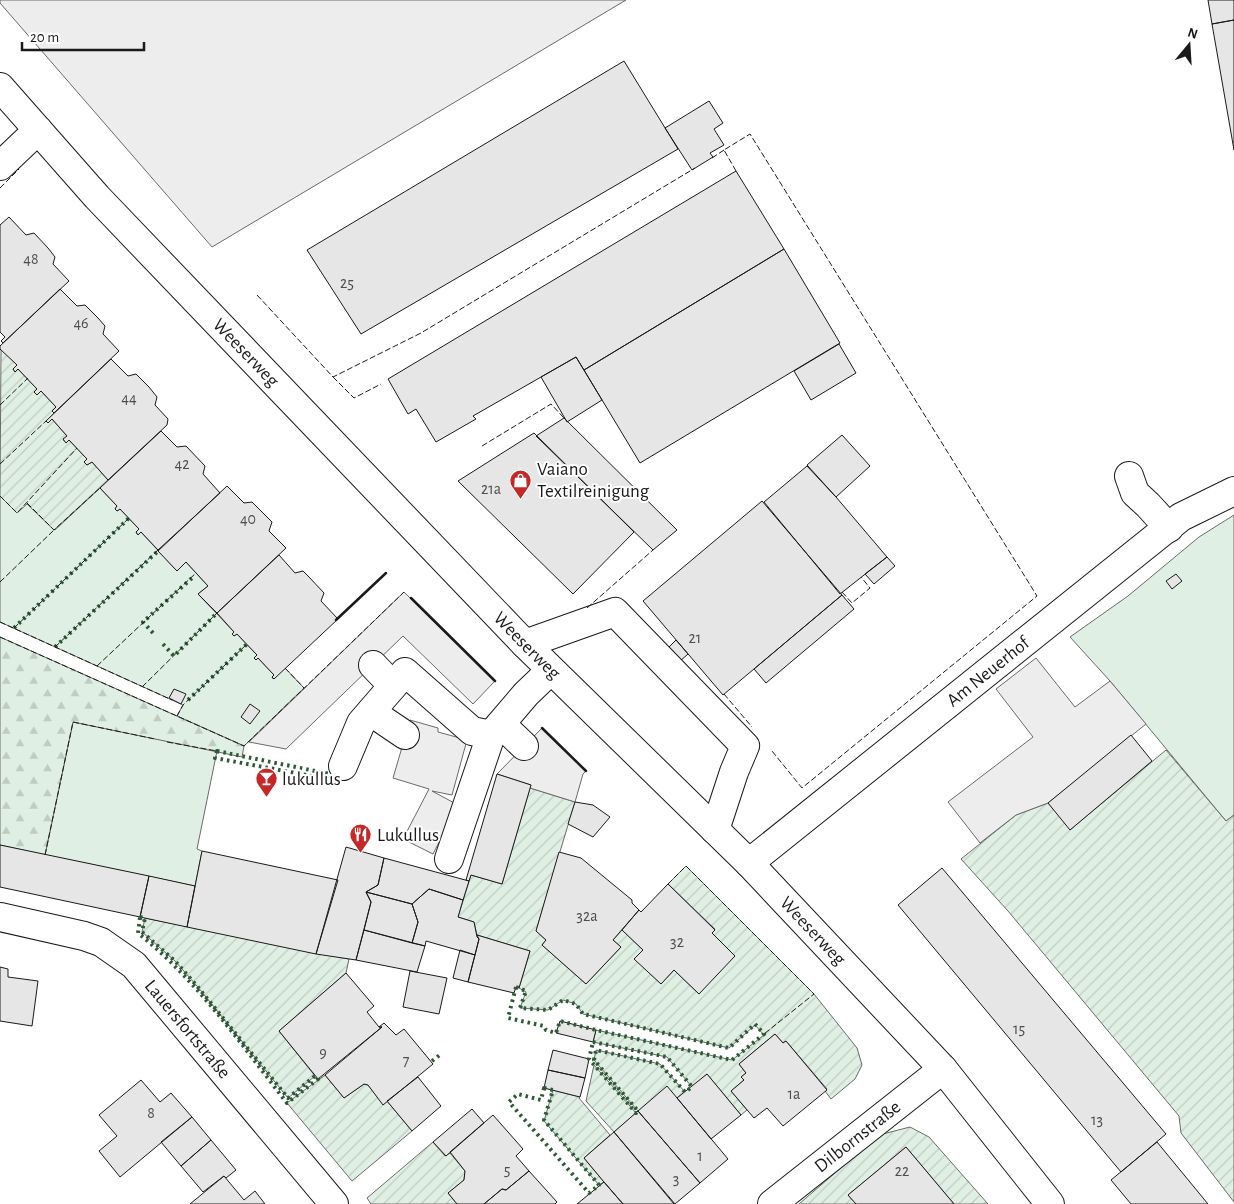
<svg xmlns="http://www.w3.org/2000/svg" width="1234" height="1204" viewBox="0 0 1234 1204" font-family="'Alegreya Sans',sans-serif">
  <style>
    .green { fill: #e0efe3; stroke: #6a6a6a }
    .forest { fill: url(#forest-firs); stroke: #6a6a6a }
    .garden { fill: url(#garden-furrows); stroke: #6a6a6a }
    .parking { fill: #ededed; stroke: #6a6a6a }
    .building { fill: #e6e6e6; stroke: #1a1a1a }
    .lines { fill: none; stroke-linecap: round; stroke-linejoin: round }
    .minor-casing { stroke: #1a1a1a; stroke-width: 30 }
    .minor { stroke: #fff; stroke-width: 28 }
    .hedge { stroke: #2b5a34; stroke-width: 4; stroke-dasharray: 2.5 4; stroke-linecap: butt }
    .fence { stroke: #1a1a1a; stroke-width: 1; stroke-dasharray: 6 2.5; stroke-linecap: butt }
    .wall { stroke: #1a1a1a; stroke-width: 2.5 }
    .labels { text-anchor: middle; dominant-baseline: central; stroke-width: 4; stroke-linejoin: round; paint-order: stroke }
    .number-label { font-size: 16px; fill: #4d4d4d }
    .street-label { font-size: 19px; fill: #1a1a1a; stroke: #fff }
    .poi-label { font-size: 19px; fill: #1a1a1a; stroke: #fff; text-anchor: start }
  </style>
  <defs>
    <pattern id="forest-firs" width="22" height="20" patternUnits="userSpaceOnUse" patternTransform="scale(1.25)"><rect width="22" height="20" fill="#e0efe3"/><path d="M5 1l3.5 6h-7zM16 11l3.5 6h-7z" fill="#c0ccc2"/></pattern>
    <pattern id="garden-furrows" width="10" height="10" patternUnits="userSpaceOnUse" patternTransform="scale(1.25)"><rect width="10" height="10" fill="#e0efe3"/><path d="M-1 1l2-2M0 10L10 0M9 11l2-2" fill="none" stroke="#c0ccc2"/></pattern>
  </defs>
  <rect width="100%" height="100%" fill="#fff"/>
  <!-- green -->
  <path class="green" d="M100 488 117 506 115 509 117 511 120 509 139 529 136 533 138 534 141 532 177 571 186 562 208 586 198 594 234 632 232 634 234 636 237 634 257 655 254 658H258L274 675 272 677 273 679 285 668 304 688 244 746 177 716 183 705 0 622V496L17 513 27 503 55 530Z
    M1234 515V815L1226 821 1110 681 1070 637 1128 596 1199 537Z
    M73 722 217 751 197 849 202 851 195 886 45 855Z"/>
  <!-- forest -->
  <path class="forest" d="M0 637 244 746 242 757 73 722 45 855 0 845Z"/>
  <!-- garden -->
  <path class="garden" d="M1 348 17 365 13 369 15 372 18 369 37 389V394L41 391 56 407 52 411 54 413 46 421 48 423 52 419 67 436 63 440 66 442 69 440 87 459 84 462 87 465 92 462 108 480 54 530 27 504 17 513 0 496Z
    M1166 750 1226 821 1234 815V1202L1181 1133 1179 1116 1008 911 961 859 1016 815 1048 803 1071 829Z
    M530 788 575 802 536 931 546 940 542 945 586 984 621 947 613 940 622 930 643 950 635 959 661 984 674 970 699 994 712 933 715 929 668 884 686 866 814 994 857 1048 862 1065 855 1079 831 1099 825 1091 827 1089 786 1041 783 1043 775 1034 739 1064 746 1073 741 1077 744 1080 731 1091 747 1110 741 1115 707 1074 692 1087 667 1057 593 1042 596 1030 732 1060 764 1035 755 1025 729 1048 583 1014 576 1004 563 1000 548 1010 520 1008 526 992 519 988 530 951 477 935 474 922 458 917 471 875 502 884Z
    M145 918 349 959 346 973 279 1031 315 1076 288 1098 197 986 175 961 142 932Z
    M596 1050 660 1064 685 1092 677 1098 638 1111 594 1060Z
    M594 1065 636 1113 614 1132 586 1101Z
    M325 1075 344 1098 364 1084 368 1085 383 1104 387 1101 412 1131 352 1181 287 1103Z
    M553 1090 580 1097 579 1098 610 1135 584 1158 604 1182 599 1185 544 1121Z
    M910 1127 929 1137 988 1204H954L906 1147 848 1195 856 1204H799L879 1135Z
    M433 1142 445 1156 450 1153 465 1171 464 1180 448 1193 457 1204H371L367 1198Z"/>
  <!-- parking -->
  <path class="parking" d="M0 0H626L212 247 0 3Z
    M404 592 495 681 473 704 403 636 286 749 249 742Z
    M1036 658 1075 707 1110 681 1146 724 1048 803 1016 815 980 843 948 802 1033 737 996 689Z
    M410 720 438 728V732L467 740 452 795 432 791 458 805 433 854 403 839 429 789 393 778Z
    M542 728 586 771 583 774 575 802 530 788 531 785 497 774Z"/>
  <!-- building -->
  <path class="building" d="M1208 0H1234V20L1212 24Z
    M1234 20V150L1212 24Z
    M624 61 678 149 361 334 307 250Z
    M709 101 723 123 714 129 724 145 710 153 713 157 692 170 665 128Z
    M736 171 784 249 584 370 576 357 473 416 476 419 436 442 416 409 408 414 388 379Z
    M9 217 26 235 34 233 48 248 55 257 53 264 69 281 3 343 1 341 5 337 0 332V225Z
    M784 249 840 343 640 463 584 370Z
    M60 289 77 306 85 305 98 318 105 326 103 334 119 351 54 413 52 411 56 407 41 391 37 395 34 392 37 389 18 369 15 372 13 369 17 365 0 349V346Z
    M839 344 856 373 811 400 794 371Z
    M576 357 602 400 567 422 541 377Z
    M111 359 128 376 136 374 149 387 157 397 155 405 168 419 167 425 108 480 92 462 87 465 84 462 87 459 69 440 66 443 63 439 67 436 52 419 48 423 46 421Z
    M564 418 677 530 653 550 536 436Z
    M161 431 177 447 186 446 205 466 203 474 220 493 158 550 141 532 138 535 136 532 139 529 120 509 117 511 115 509 117 506 100 488Z
    M534 433 634 532 573 594 458 481Z
    M842 435 870 466 836 497 807 465Z
    M807 466 836 497 887 557 840 594 764 502Z
    M227 486 244 503 252 502 272 522 269 531 286 548 217 613 198 594 208 586 186 562 177 571 158 551Z
    M762 501 842 595 723 695 643 601Z
    M279 555 295 573 303 571 309 577 324 593 321 601 338 619 274 679 272 677 274 675 258 658 256 660 254 658 257 655 237 634 234 636 232 634 234 632 217 613Z
    M887 557 895 566 874 584 865 574Z
    M1176 574 1182 581 1172 589 1166 581Z
    M842 595 854 609 766 683 754 669Z
    M676 640 688 654 679 662 668 648Z
    M174 689 186 694 181 704 169 698Z
    M250 704 260 711 250 724 241 717Z
    M1131 735 1152 761 1070 830 1048 803Z
    M497 774 531 785 502 884 471 875 469 881 466 880Z
    M575 802 593 805 610 817 593 837 568 824Z
    M0 845 149 876 140 917 0 887Z
    M346 847 384 858 378 885 366 892 371 902 356 960 316 954Z
    M202 851 338 880 316 954 187 927Z
    M559 852 581 858 632 900V903L639 910 613 940 621 947 586 984 542 945 546 940 536 931Z
    M384 858 469 881 463 900 429 889 412 904 366 892 378 885Z
    M942 868 1166 1134 1121 1172 898 905Z
    M149 876 195 886 187 927 140 917Z
    M668 884 715 930 712 933 735 956 699 994 674 970 661 984 634 959 643 950 622 930 639 910 641 912Z
    M429 889 463 900 458 917 474 922 477 937 479 939 475 955 426 941 425 946 412 943 418 922 412 904Z
    M366 892 412 904 418 922 412 943 364 930 371 902Z
    M364 930 425 946 417 972 356 960Z
    M477 935 530 951 519 988 516 987 514 993 468 982 479 939Z
    M460 950 475 955 468 982 453 978Z
    M0 967 8 969V977L38 981 32 1026 0 1021Z
    M410 971 447 978 439 1014 403 1007Z
    M346 973 374 1006 367 1012 379 1027H382L318 1079 279 1031Z
    M560 1021 596 1030 593 1042 556 1033Z
    M384 1023 396 1035 404 1029 433 1064 383 1105 368 1085 364 1084 344 1098 325 1075 382 1027H379Z
    M775 1034 783 1043 786 1041 827 1090 783 1126 767 1108 754 1118 731 1091 744 1080 741 1077 746 1073 739 1064Z
    M553 1050 589 1059 585 1078 548 1070Z
    M548 1070 585 1078 580 1097 544 1088Z
    M707 1074 741 1115 711 1139 677 1098Z
    M418 1077 441 1106 412 1131 387 1101Z
    M141 1080 160 1102 171 1093 192 1117 120 1177 99 1151 117 1136 99 1115Z
    M667 1086 728 1159 700 1183 638 1111Z
    M472 1109 484 1123 446 1156 433 1142Z
    M638 1111 700 1183 675 1204 614 1132Z
    M493 1115 523 1149 516 1156 529 1171 506 1190 502 1189 484 1204H457L448 1193 464 1180 465 1171 450 1152Z
    M192 1117 211 1140 181 1166 161 1142Z
    M614 1132 674 1204H623L604 1182 584 1158Z
    M211 1140 236 1170 226 1178 224 1176 203 1192 181 1166Z
    M1157 1142 1208 1204H1131L1111 1180Z
    M906 1147 954 1204H856L848 1195Z
    M529 1171 557 1202 555 1204H484L502 1189 506 1190Z
    M224 1176 244 1200 255 1191 265 1204H190Z
    M604 1182 623 1204H577Z"/>
  <g class="lines">
    <defs>
      <g id="minor">
        <path id="s1" d="M0 87 97 197 525 644 749 863 943 1069 1050 1204"/>
        <path d="M0 166 38 130"/>
        <path d="M1129 476 1135 493 1148 505 1169 528"/>
        <path d="M525 644 615 612 745 746 734 772 715 830"/>
        <path d="M373 665 393 686"/>
        <path d="M371 712 405 735"/>
        <path d="M501 724 524 746"/>
        <path d="M343 766 361 723 405 672 472 731 491 735 526 694 550 671"/>
        <path d="M449 859 491 735"/>
        <path id="s2" d="M749 863 1181 517 1234 491"/>
        <path id="s3" d="M0 917 84 936 101 942 134 965 334 1204"/>
        <path id="s4" d="M772 1204 943 1069"/>
      </g>
    </defs>
    <!-- minor casing -->
    <use href="#minor" class="minor-casing"/>
    <!-- minor -->
    <use href="#minor" class="minor"/>
    <!-- hedge -->
    <path class="hedge" d="M14 628 129 518
      M153 633 143 622 192 578
      M163 644 174 656 217 613
      M55 647 158 551
      M188 700 247 644
      M217 751 330 774 328 779 215 758Z
      M140 917 145 918 142 932 175 961 197 986 288 1098 315 1076 318 1079 287 1103C241 1044 197 980 138 933Z
      M516 987 526 991 520 1008 548 1010 563 1000 576 1004 583 1014 729 1048 755 1024 764 1034 732 1060 596 1030 560 1021 556 1033 546 1030 544 1026 508 1018Z
      M593 1042 667 1057 692 1087 685 1092 660 1064 596 1050 594 1060 638 1111 636 1113 589 1059Z
      M432 1061 441 1054
      M544 1088 553 1090 544 1120 599 1185 589 1193 509 1102 518 1094 541 1100Z"/>
    <!-- fence -->
    <path class="fence" d="M712 158 724 150
      M736 171 724 150 750 134 1037 596 802 788 772 751
      M0 188 19 169
      M257 295 333 377 421 333 695 168
      M333 377 354 398 381 384
      M0 405 28 378
      M482 446 551 404 564 418
      M0 464 46 421
      M0 496 17 513 77 448
      M27 503 54 530 100 488
      M0 582 54 530
      M842 592 852 603 870 588 861 577
      M587 608 653 550
      M0 622 172 700
      M14 628 129 518
      M0 637 244 746 404 592
      M55 647 158 550
      M97 666 196 573
      M285 668 304 688
      M142 687 217 613
      M724 694 752 727
      M177 716 183 705 247 644
      M167 742 217 751
      M45 855 73 722 155 739
      M668 884 686 866 814 994 764 1034"/>
    <!-- wall -->
    <path class="wall" d="M411 598 495 681
      M336 620 386 573
      M542 728 586 771"/>
  </g>
  <!-- icons -->
  <defs>
    <symbol id="shop-pin" viewBox="-11 -11 22 30"><path d="M0 17L-7.5 6A9.5 9.5 0 1 1 7.5 6Z" fill="#c62828" stroke="#fff"/><path d="M-5-2.5h2.3a2.7 3.5 0 0 1 5.4 0H5L5.5 6h-11ZM-1.5-2.5h3a1.5 2.3 0 0 0-3 0Z" fill="#fff"/></symbol>
    <symbol id="bar-pin" viewBox="-11 -11 22 30"><path d="M0 17L-7.5 6A9.5 9.5 0 1 1 7.5 6Z" fill="#c62828" stroke="#fff"/><path d="M-6-5H6L.8 .8V4.5H3.5V6h-7V4.5H-.8V.8Z" fill="#fff"/></symbol>
    <symbol id="restaurant-pin" viewBox="-11 -11 22 30"><path d="M0 17L-7.5 6A9.5 9.5 0 1 1 7.5 6Z" fill="#c62828" stroke="#fff"/><path d="M-5-6h1v4h1v-4h1v4h1v-4h1v5L-1.5 .5V6h-2V.5L-5-1ZM5-6V6H3V1.5H1.5Q1.5-4 5-6Z" fill="#fff"/></symbol>
  </defs>
  <g fill-rule="evenodd">
    <use href="#shop-pin" x="508" y="468" width="25" height="34"/>
    <use href="#bar-pin" x="254" y="766" width="25" height="34"/>
    <use href="#restaurant-pin" x="348" y="822" width="25" height="34"/>
  </g>
  <g class="labels">
    <!-- number labels -->
    <g class="number-label">
      <text x="31" y="259">48</text>
      <text x="347" y="283">25</text>
      <text x="81" y="323">46</text>
      <text x="129" y="398">44</text>
      <text x="182" y="464">42</text>
      <text x="491" y="489">21a</text>
      <text x="248" y="519">40</text>
      <text x="695" y="638">21</text>
      <text x="587" y="916">32a</text>
      <text x="677" y="942">32</text>
      <text x="1019" y="1029">15</text>
      <text x="323" y="1053">9</text>
      <text x="406" y="1061">7</text>
      <text x="794" y="1094">1a</text>
      <text x="151" y="1113">8</text>
      <text x="1097" y="1120">13</text>
      <text x="700" y="1156">1</text>
      <text x="507" y="1170">5</text>
      <text x="902" y="1171">22</text>
      <text x="676" y="1179">3</text>
    </g>
    <!-- street labels -->
    <g class="street-label">
      <text stroke="none"><textPath href="#s1" startOffset="362">Weeserweg</textPath></text>
      <text stroke="none"><textPath href="#s1" startOffset="768">Weeserweg</textPath></text>
      <text stroke="none"><textPath href="#s2" startOffset="306">Am Neuerhof</textPath></text>
      <text stroke="none"><textPath href="#s1" startOffset="1172">Weeserweg</textPath></text>
      <text stroke="none"><textPath href="#s3" startOffset="228">Lauersfortstraße</textPath></text>
      <text stroke="none"><textPath href="#s4" startOffset="109">Dilbornstraße</textPath></text>
    </g>
    <!-- poi labels -->
    <g class="poi-label">
      <text x="537" y="469">Vaiano<tspan x="537" dy="22">Textilreinigung</tspan></text>
      <text x="282" y="779">lukullus</text>
      <text x="377" y="835">Lukullus</text>
    </g>
  </g>
  <!-- north arrow -->
  <g transform="translate(1189 45) rotate(18)" stroke="#ffffff" stroke-width="4" paint-order="stroke">
  <path d="M0-4L9 19L0 12L-9 19Z" fill="#1a1a1a"/>
  <text y="-8" font-size="14" font-weight="bold" text-anchor="middle" fill="#1a1a1a">N</text>
  </g>
  <!-- scale -->
  <path d="M22 42v8h122v-8" fill="none" stroke="#1a1a1a" stroke-width="2.5"/>
  <text x="30" y="42" font-size="15" fill="#1a1a1a" stroke="#ffffff" stroke-width="4" paint-order="stroke">20 m</text>
</svg>
